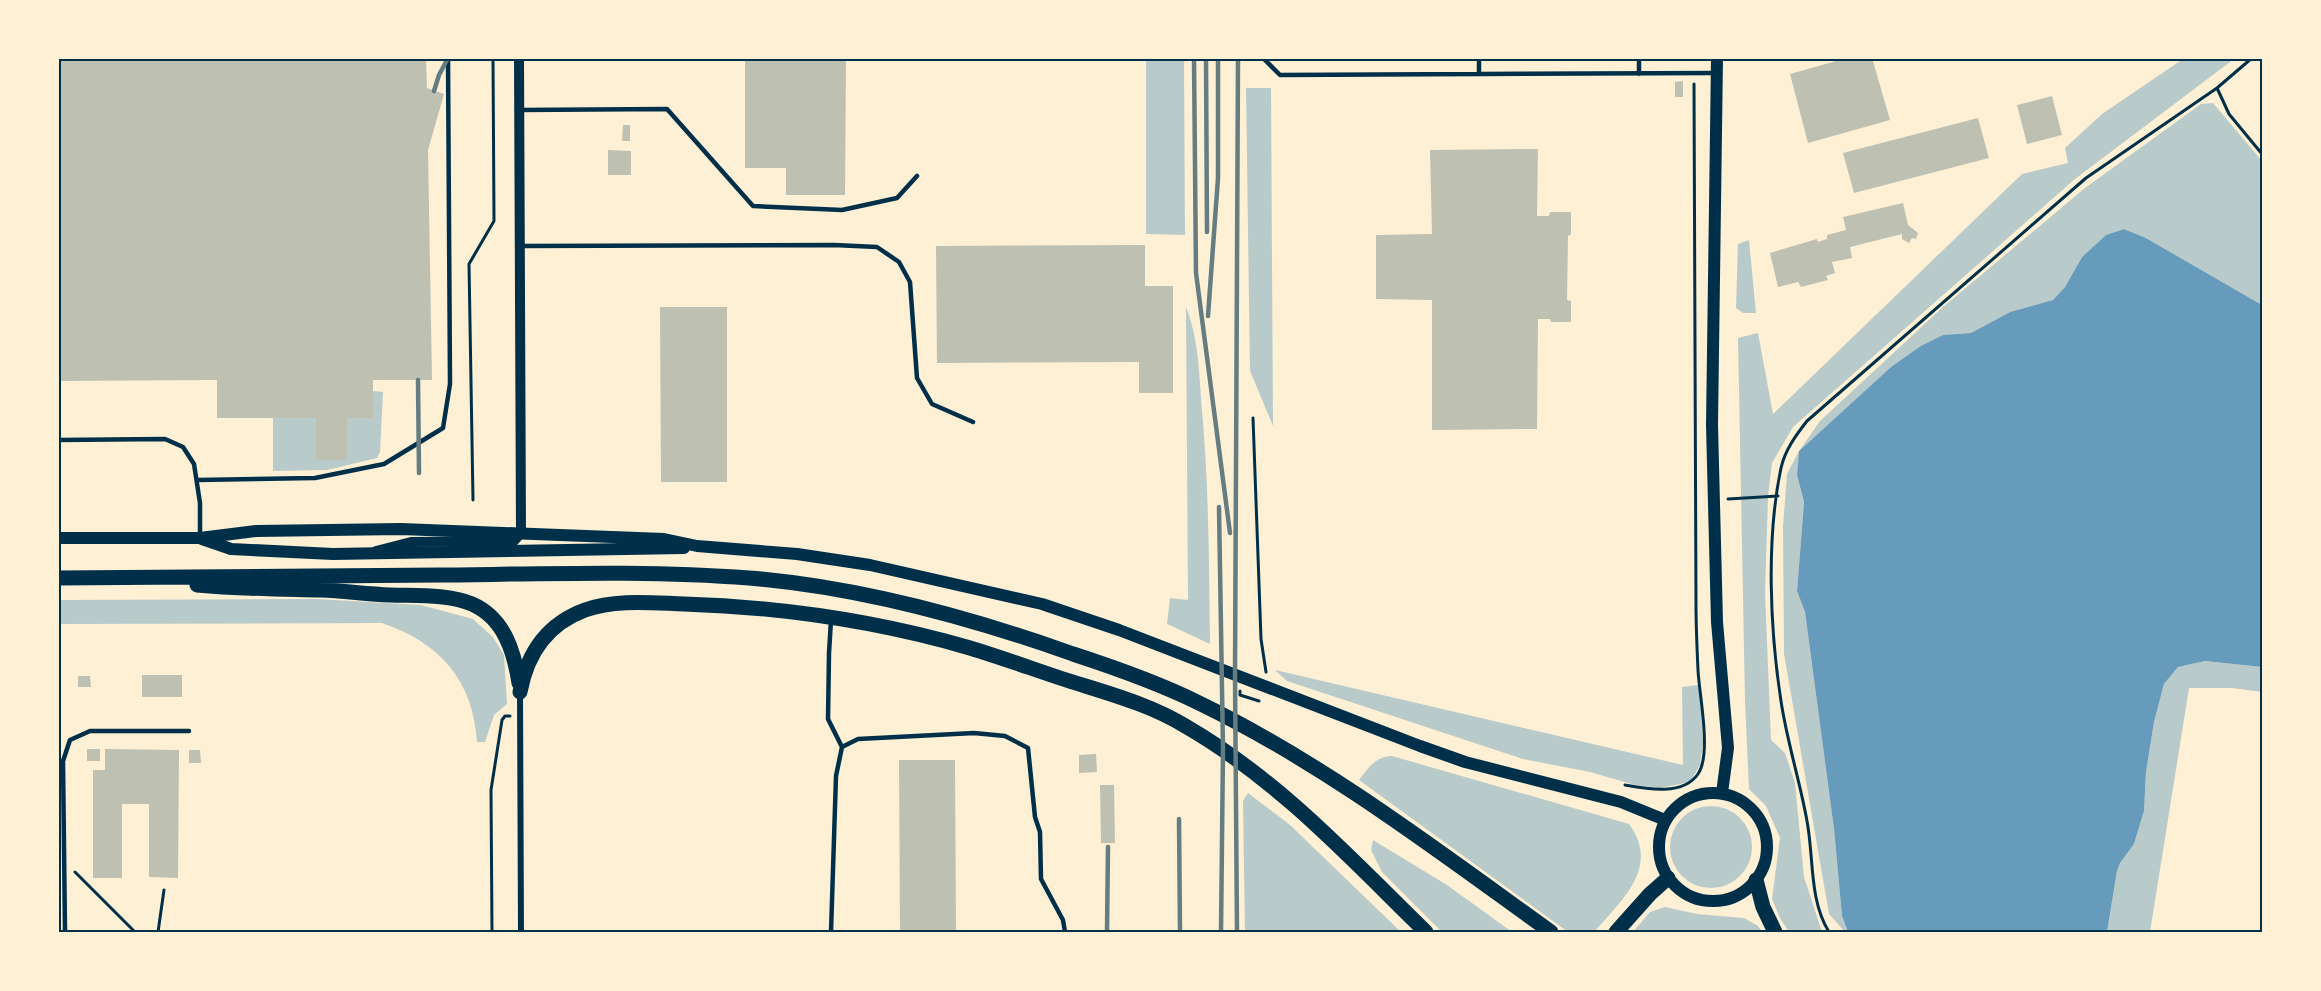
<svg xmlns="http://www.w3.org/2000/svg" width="2321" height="991" viewBox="0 0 2321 991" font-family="Roboto,sans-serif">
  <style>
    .green { fill: #b9caca }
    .water { fill: #669bbc }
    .building { fill: #bec0b2 }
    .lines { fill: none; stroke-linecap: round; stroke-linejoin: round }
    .path { stroke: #003049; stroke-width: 3 }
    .service { stroke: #003049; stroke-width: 4.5 }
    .minor { stroke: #003049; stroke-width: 6 }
    .tertiary { stroke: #003049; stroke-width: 10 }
    .secondary { stroke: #003049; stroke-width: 12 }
    .primary { stroke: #003049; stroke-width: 15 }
    .rail { stroke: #657d81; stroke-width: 4.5 }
    .neatline { fill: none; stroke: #003049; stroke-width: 2 }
  </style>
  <rect width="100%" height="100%" fill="#fdf0d5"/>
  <!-- green -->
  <path class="green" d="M1146 59H1184L1185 235 1146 234Z
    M2183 59H2234L2075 179 1793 427 1772 463 1768 497 1765 593 1771 740 1785 753 1795 783 1804 877 1822 932H1789L1780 918 1772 899 1780 838 1766 806 1749 789 1745 701 1738 338 1758 333 1773 414 2022 174 2068 163 2065 148 2102 114Z
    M1246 88H1271L1273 426 1250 371Z
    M2213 103 2262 161V305L2146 238 2124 229 2106 235 2082 257 2065 287 2053 300 2010 312 1971 333 1943 335 1891 367 1799 451 1797 475 1804 502 1797 591 1805 612 1834 829 1842 916 1848 932H1845L1829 914 1784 654 1783 526 1787 474 1799 451 1820 421 1943 307 2085 188 2201 104Z
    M1749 240 1756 313H1743L1736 308 1738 244Z
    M1186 307C1199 340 1199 375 1202 410 1209 488 1209 566 1210 644L1167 624 1170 598 1188 600Z
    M373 391 383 392 380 452 377 458 327 470 273 471V418H316V460H347V418H373Z
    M317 599 421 605 473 619 493 637 504 655 507 704 494 715 485 742H477C473 680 440 643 382 623L59 624V600Z
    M2205 661 2262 667V692L2232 688H2189L2150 932H2107L2117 871 2120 863 2134 844 2144 811 2146 772 2154 722 2164 684 2178 667Z
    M1275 670 1683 765 1682 687 1699 685 1703 742 1700 765 1690 782 1660 788 1635 785 1590 772 1523 759 1287 681Z
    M1392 756 1629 824C1661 867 1621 901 1594 932H1568L1359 780C1369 767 1375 757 1392 756Z
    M1248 793 1289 824 1401 932H1245L1243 801Z
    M1670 847a41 41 0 1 1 82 0a41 41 0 1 1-82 0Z
    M1373 840 1447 885 1512 932H1442L1382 872 1371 850Z
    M1665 907 1697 914 1744 918 1758 926 1762 932H1633L1650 912Z"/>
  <!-- water -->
  <path class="water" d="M2124 229 2146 238 2262 305V667L2205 661 2178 667 2164 684 2154 722 2146 772 2144 811 2134 844 2120 863 2117 871 2107 932H1848L1842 916 1834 829 1805 612 1797 591 1804 502 1797 475 1799 451 1891 367 1921 346 1943 335 1971 333 2010 312 2053 300 2065 287 2082 257 2106 235Z"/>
  <!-- building -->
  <path class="building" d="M745 58H846L845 195H786V168H745Z
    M1847 58H1872L1890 120 1808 143 1790 74Z
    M58 60H426L427 88 444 94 428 150 432 380H373V418H347V460H316V418H217V380L58 381Z
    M1683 81V97H1675V82Z
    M2052 96 2062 135 2027 144 2017 105Z
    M1978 118 1989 158 1854 193 1843 153Z
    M623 125H630V141H622Z
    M1538 149 1537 216H1549L1550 212H1571V234L1568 236 1567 300 1571 301V322H1551L1550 319H1538L1537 429 1432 430V300L1376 299V235L1432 234 1430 150Z
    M608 150 631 151V175H608Z
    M1903 203 1908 225 1918 233 1916 239 1912 238 1909 243 1902 239V234L1850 247 1852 258 1832 262 1835 273 1826 276 1828 280 1801 287 1798 282 1778 287 1770 253 1817 239 1818 242 1827 239V235L1846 230 1843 217Z
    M1145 245V286H1173V393H1139V362L937 363 936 246Z
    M660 307H727V482H661Z
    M142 675H182V697H142Z
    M78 676H90L91 687H78Z
    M87 749H100V761H87Z
    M105 749 179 750 178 878 149 877V804H122V878H93V770H105Z
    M189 750H200L201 763H189Z
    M1096 754 1097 772 1079 773V755Z
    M899 760H955L956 932H900Z
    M1100 785H1114L1115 843H1101Z"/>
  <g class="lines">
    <!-- path -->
    <path class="path" d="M2217 88 2229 114 2262 154
      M1253 418 1261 639 1266 672
      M1728 499 1778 496
      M473 500 469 264 494 221 493 58
      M1240 691V695L1259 701
      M1625 785C1647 789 1683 796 1698 774 1712 754 1699 694 1698 670 1697 648 1696 627 1696 606L1694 84
      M75 872 135 932
      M158 932 164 890
      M492 932 491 790 502 720 505 716H510
      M1829 932C1809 900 1814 858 1807 821 1800 781 1787 742 1781 701 1770 630 1766 539 1781 468 1785 450 1796 435 1807 421L2086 178 2217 88 2252 58"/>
    <!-- service -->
    <path class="service" d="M1263 58 1280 75 1479 74
      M1479 58V74L1716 73
      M1639 58V74
      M519 110 667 109 753 206 842 210 897 198 917 176
      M521 246 834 245 877 247 899 262 910 282 917 378 932 404 973 422
      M58 440 165 439 183 447 194 464 200 503V535
      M197 480 315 478 384 464 443 428 450 384 448 58
      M831 620 829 653 828 719 842 747
      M65 932 63 761 70 740 90 731H189
      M831 932 836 776 842 747 858 739 974 733 1005 736 1028 748 1035 817 1040 832 1041 879 1063 920 1065 932"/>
    <!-- minor -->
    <path class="minor" d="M520 693 521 932"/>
    <!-- tertiary -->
    <path class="tertiary" d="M519 58 521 533
      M376 551 411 542 514 541 521 533"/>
    <!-- secondary -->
    <path class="secondary" d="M1717 58 1712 425 1717 622 1728 748 1722 793
      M58 538H200L256 531 401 529 664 539 697 546 797 554 870 565 1042 604 1119 630 1420 746 1465 762 1621 802 1665 820
      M202 539 231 549 333 554 684 548
      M1659 847a54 54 0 1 1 108 0a54 54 0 1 1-108 0Z"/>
    <!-- primary -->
    <path class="primary" d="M58 578C186 577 313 576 440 575 543 574 647 570 749 578 860 587 969 617 1073 654 1116 668 1159 683 1199 703 1325 764 1438 851 1551 932
      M197 585C239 589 280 589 321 590 344 591 367 594 390 595 416 596 448 594 472 604 504 618 514 651 519 683
      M520 692C527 654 547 624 585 610 616 599 652 603 684 604 781 607 877 621 970 648 1000 657 1030 668 1060 678 1103 692 1148 703 1187 727 1280 781 1350 858 1426 932
      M1756 880 1763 907 1775 932
      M1616 932 1650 894 1668 878"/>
    <!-- rail -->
    <path class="rail" d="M1194 58 1196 273 1230 533
      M1206 58 1207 232
      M434 91 439 75 448 58
      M1208 316 1218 178V58
      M418 380 419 473
      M1219 507 1223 749 1221 932
      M1179 819 1180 932
      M1107 932 1108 847
      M1237 932 1235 676 1238 58"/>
  </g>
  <!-- border -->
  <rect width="2321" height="991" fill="none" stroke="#fdf0d5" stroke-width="120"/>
  <rect x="60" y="60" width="2201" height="871" class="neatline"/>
</svg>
